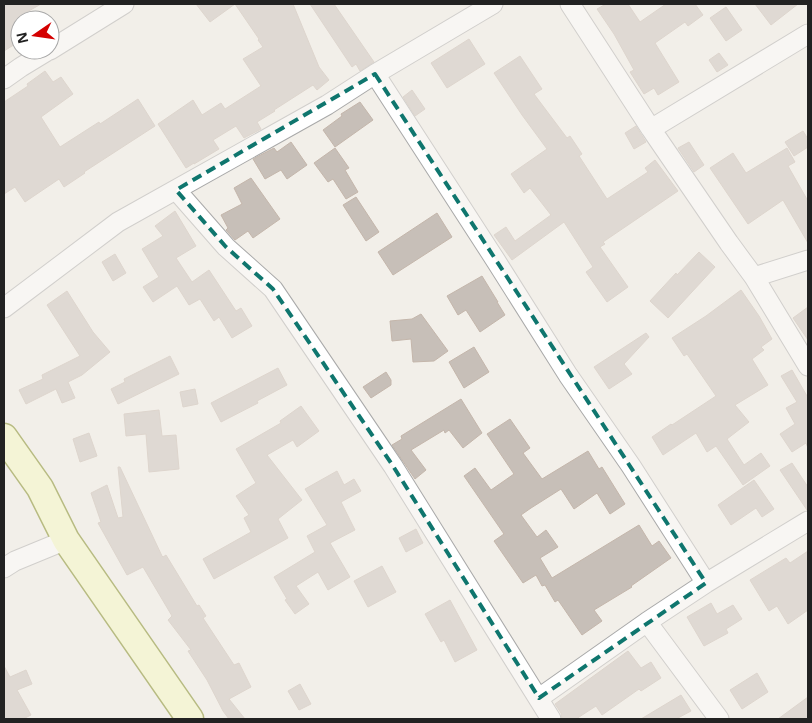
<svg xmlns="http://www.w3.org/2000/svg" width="812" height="723" viewBox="0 0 812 723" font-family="'Noto Sans',sans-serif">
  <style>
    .building { fill: #c7bfb8; stroke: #c4b6ab }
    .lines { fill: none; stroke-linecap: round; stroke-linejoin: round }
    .street-casing { stroke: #a9a9a9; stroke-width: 21 }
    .secondary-casing { stroke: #707d05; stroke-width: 29 }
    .street { stroke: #fff; stroke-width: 19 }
    .secondary { stroke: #f7fabf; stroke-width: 26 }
    .marked { fill: none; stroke: #0f766e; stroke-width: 4; stroke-dasharray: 10 6; stroke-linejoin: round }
  </style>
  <rect width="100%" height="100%" fill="#f2efe9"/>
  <!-- building -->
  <path class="building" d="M4 4H41L27 12 32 20H20V41L4 51Z
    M196 4H293L319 67 329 80 317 90 313 85 274 110 275 111 257 122 261 129 244 138 236 126 213 140 219 149 194 164V163L186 168 158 124 193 100 202 115 221 103 225 109 261 86 243 59 263 47 258 40 259 39 235 4 210 22Z
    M310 4H334L374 62 360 71 356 64 352 67Z
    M606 4H628L640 22 666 4H695L703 15 688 26 685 22 655 43 679 82 658 95 654 88 644 94 630 72 634 70 614 34 597 9Z
    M755 4H798L771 25Z
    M726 7 742 30 726 41 710 18Z
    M469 39 485 64 447 88 431 63Z
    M719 53 728 65 717 72 709 60Z
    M520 56 542 89 534 94 567 138 570 136 582 154 579 156 607 199 648 172 645 168 655 160 678 191 603 242 605 244 600 247 628 287 607 302 586 272 593 267 564 222 512 260 494 235 506 227 515 241 551 215 530 188 524 193 511 174 547 149 522 115 494 73Z
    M45 71 53 82 61 77 73 94 41 117 60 147 99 122 100 124 138 99 155 126 84 172 85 173 64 187 59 179 25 202 15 187 4 194V102L28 86 27 84Z
    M412 90 425 109 415 116 403 97Z
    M360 102 373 120 335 147 323 130 342 116 341 114Z
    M636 126 646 142 634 149 625 133Z
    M803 131 808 139V147L794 156 785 142Z
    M291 142 307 165 287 179 281 170 265 179 253 159 274 148 277 152Z
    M689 142 704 165 694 172 678 148Z
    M335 148 349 168 345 170 358 192 346 199 333 179 328 182 314 163Z
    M787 148 795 162 788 166 808 201V243L783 200 748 224 710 168 733 153 746 173Z
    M251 178 280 219 253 238 248 231 235 240 226 230 228 228 221 215 242 204 234 188Z
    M356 197 379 232 366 241 343 205Z
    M175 211 196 246 176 258 192 282 209 270 236 311 241 308 252 326 232 338 219 317 214 321 200 299 189 305 177 286 153 302 143 287 159 277 142 249 163 236 155 226Z
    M437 213 452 237 393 275 378 252Z
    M699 252 715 267 668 318 650 301 676 273 677 275Z
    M115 254 126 273 113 281 102 262Z
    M482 276 498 302H497L505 315 480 332 466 310 458 315 447 296Z
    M741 290 759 316 772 339 761 347 764 350 752 359 768 385 735 405 749 422 727 439 744 465 761 453 770 466 743 485 716 446 707 452 696 433 663 455 652 437 671 424 672 425 716 396 687 354 684 356 672 338 706 316Z
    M67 291 93 332 110 352 82 375 68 382 75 398 62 403 56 389 26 404 19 390 43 379 42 375 80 356 47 305Z
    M808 307V340L793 318Z
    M421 314 448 351 434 361 413 362 411 339 392 341 390 321 412 319Z
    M646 333 649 337 624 364 632 374 609 389 594 367Z
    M474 347 489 372 464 388 449 362Z
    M170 356 179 374 118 404 111 389 125 382 124 379Z
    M278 368 287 385 257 401 258 403 221 422 211 403Z
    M792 370 807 396H808V448L806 443 792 452 780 434 795 424 786 408 797 402 781 376Z
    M386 372 391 380V385L371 398 363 387Z
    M195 389 198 404 183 407 180 392Z
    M461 399 482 433 463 448 449 430 445 433 444 430 411 450 426 470 415 479 392 445 402 439 401 436Z
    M301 406 319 431 297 447 293 440 267 455 302 500 278 519 288 538 214 579 203 559 251 532 244 518 249 515 236 496 256 483 236 449 281 423 280 421Z
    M159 410 162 436 176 435 179 469 149 472 146 434 126 436 124 414Z
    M510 419 530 448 523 453 542 479 588 451 599 469 602 467 625 504 610 514 597 493 574 509 561 489 531 508 521 515 537 537 546 530 558 547 540 558 552 578 639 525 652 546 659 541 671 558 631 586 632 587 594 610 602 621 582 635 558 600 555 602 545 585 542 586 536 575 523 583 494 541 504 534 464 476 475 468 491 490 514 474 487 434Z
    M89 433 97 456 80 462 73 439Z
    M792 463 808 487V510H807L780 470Z
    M118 467H120L162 556 163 557 166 555 197 606 199 605 206 616 203 618 234 665 239 663 251 687 229 699 245 719H229L223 711 207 680 188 651 191 650 168 620 172 616 143 567 127 575 98 523 101 522 91 493 107 485 118 518 123 517Z
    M337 471 344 485 354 479 361 491 341 502 355 530 330 543 350 577 328 590 318 572 296 586 309 604 295 614 285 600 287 599 274 577 315 552 307 536 327 525 305 489Z
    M754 480 774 509 762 517 756 508 731 525 718 505Z
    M416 529 423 543 406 552 399 538Z
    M808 551V610L788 624 777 606 769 611 750 580 786 558 790 563Z
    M382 566 396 592 368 607 354 581Z
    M450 600 477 650 455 662 444 640 441 642 425 614Z
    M711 603 717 614 733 605 742 619 726 629 728 633 704 646 687 617Z
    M628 651 641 668 651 662 661 678 641 691 639 689 602 715 596 706 576 719H562L561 713 555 704Z
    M4 666 10 677 26 670 32 684 17 690 31 715 23 719H4Z
    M757 673 768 692 742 709 730 690Z
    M300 684 311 704 299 710 288 691Z
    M681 695 691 711 676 719H641Z
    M808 697V719H778Z"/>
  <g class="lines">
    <defs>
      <path id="street" d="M570 4 651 129 729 243 754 277 808 366
        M50 50 124 4
        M375 74 496 261 568 375 631 466 706 583
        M4 79 21 67 49 50
        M651 129 808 34
        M176 190 226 247 273 289 393 466 551 719
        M754 277 808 260
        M4 308 118 222 327 105 375 74 493 4
        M4 568 15 561 66 540
        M647 622 719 719
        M539 698 647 622 706 583 808 521"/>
      <path id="secondary" d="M4 437 40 488 66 540 190 719"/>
    </defs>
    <!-- street casing -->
    <use href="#street" class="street-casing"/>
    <!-- secondary casing -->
    <use href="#secondary" class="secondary-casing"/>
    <!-- street -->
    <use href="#street" class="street"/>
    <!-- secondary -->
    <use href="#secondary" class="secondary"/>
  </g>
  <!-- marked area -->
  <path d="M0 0H812V723H0ZM375 74 706 583 539 698 393 466 273 289 226 247 176 190Z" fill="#f2efe9" fill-opacity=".55" fill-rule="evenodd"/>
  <path class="marked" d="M375 74 706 583 539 698 393 466 273 289 226 247 176 190Z"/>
  <!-- border -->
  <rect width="812" height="723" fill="none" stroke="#222222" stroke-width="10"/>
  <!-- north arrow -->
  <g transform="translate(35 35) rotate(257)"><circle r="24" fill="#ffffff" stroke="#a7a7a7"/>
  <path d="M0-4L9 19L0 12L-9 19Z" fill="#d40000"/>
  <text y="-8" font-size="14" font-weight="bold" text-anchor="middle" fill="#222222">N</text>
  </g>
</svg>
